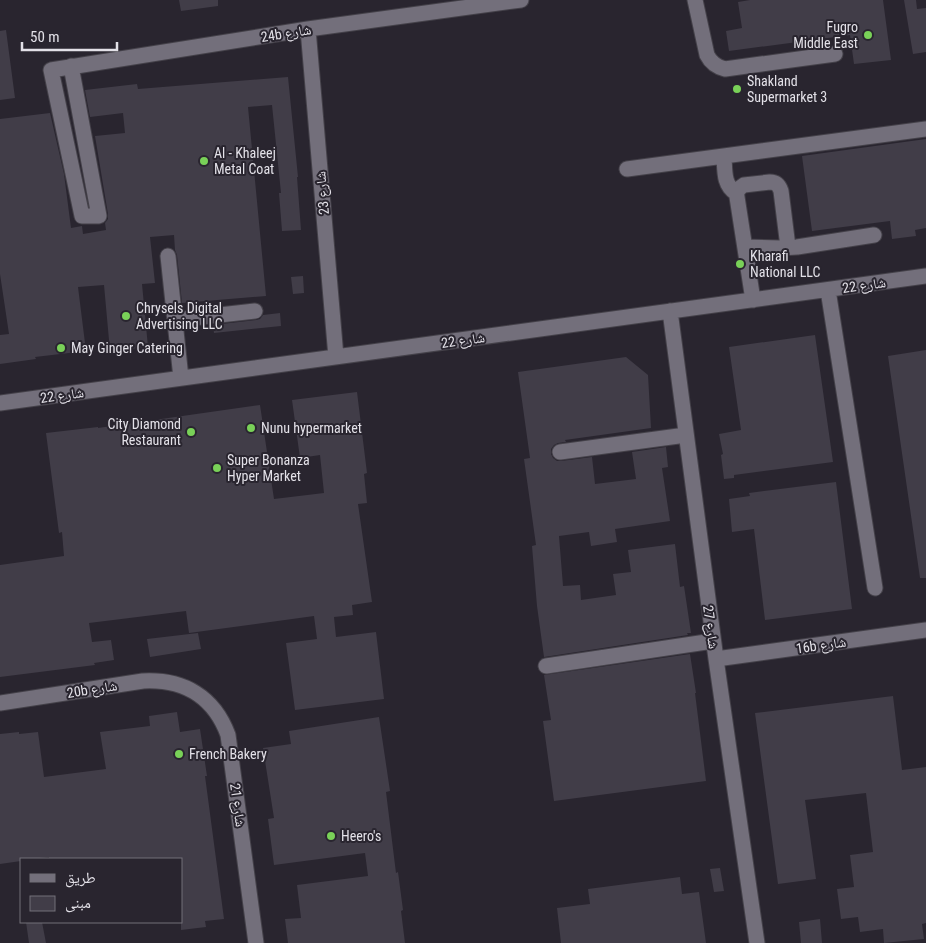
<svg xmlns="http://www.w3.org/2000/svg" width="926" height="943" viewBox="0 0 926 943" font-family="'Roboto Condensed','Noto Naskh Arabic',sans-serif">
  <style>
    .building { fill: #413d48 }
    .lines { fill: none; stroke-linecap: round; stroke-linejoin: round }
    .minor-casing { stroke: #444149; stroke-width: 17 }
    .minor { stroke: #736f7b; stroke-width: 15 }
    .poi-dot { fill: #79d158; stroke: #29252f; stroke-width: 2 }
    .labels { text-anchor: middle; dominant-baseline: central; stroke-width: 4; stroke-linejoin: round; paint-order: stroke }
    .poi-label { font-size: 14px; fill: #e3e1e8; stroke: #29252f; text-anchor: start }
    .street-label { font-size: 14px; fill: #e3e1e8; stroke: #29252f }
  </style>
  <rect width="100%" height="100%" fill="#29252f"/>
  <!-- building -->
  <path class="building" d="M179 0H218V6L181 11Z
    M750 0H883L891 60 854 64 850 35 729 51 726 31 742 28 738 2Z
    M904 0H916L917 9 926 8V52L913 54Z
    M6 30 15 98 0 100V31Z
    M288 77 298 177H297L301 230 282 231 279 193H281L272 105 248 107 266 296 182 303 177 255 175 250 174 235 150 237 155 283 142 284 148 347 110 351 104 285 78 287 86 351 35 357 36 359 0 364V335L9 334 0 274V119L50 113 64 174 71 228 82 226 83 234 106 230 105 223 108 219V214L95 136 125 133 123 113 90 117 85 90 137 84 138 89Z
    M926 139V228L915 230 916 236 892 239 890 221 812 231 802 156Z
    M303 276 304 293 293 294 291 277Z
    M280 313 281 326 214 333 213 325 256 320 260 319 263 315Z
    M815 335 833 462 734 475V478L724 479 721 455 723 454 719 434 741 430 729 347Z
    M926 350V578H920L888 356Z
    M626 357 648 375 651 428 565 440 566 442 558 443 554 445 551 449V454L553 458 557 461H561L592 457 595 484 636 479 632 452 666 447 668 467 662 468 670 521 615 529 617 542 591 546 589 532 559 536 563 586 580 585 581 600 616 595 613 574 631 572 628 550 675 544 680 587 684 586 691 633H687L688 635 544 657 537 606 532 546 536 545 524 459 530 458 518 372Z
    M357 392 367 473 364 474 367 503 358 504 372 602 352 605 353 615 334 617 336 637 376 632 384 699 295 710 286 643 317 639 314 616 189 633 186 611 89 623 92 642 111 640 114 660 94 663 95 665 0 677V565L64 556 62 532 59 533 46 433 98 427V428L260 405 274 499 324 493 320 455 300 458 292 400Z
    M836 482 852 609 765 620 754 529 732 532 729 499 750 496 749 493Z
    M198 633 201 649 150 657 147 639Z
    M690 654 696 693H695L706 781 554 801 543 721 551 720 544 675Z
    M893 696 902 770 926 767V923L922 924 924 939 884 943 883 929 860 932 858 917 841 919 837 889 854 887 850 855 873 852 866 793 805 800 816 879 778 884 755 713Z
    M177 712 180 732 200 729 207 776H205L224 919 205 921 206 927 181 930V859H49V857L30 859H21V861L0 864V734L19 732V734L38 732 44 777 106 769 100 732 150 726 149 716Z
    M379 717 390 791 386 792 396 873 398 872 403 910 401 911 405 943H288L285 919 301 918 297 885 368 876 365 853 274 865 268 819 274 818 263 748 291 744 289 731Z
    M720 868 724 891 714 892 710 869Z
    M680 877 682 894 699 892 706 943H561L557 908 590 904 588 889Z
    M820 919 822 943H801L799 922Z
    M26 922H42L46 943H29Z"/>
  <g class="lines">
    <defs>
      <path id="minor" d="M695 0 707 55C711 63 717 67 725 69L835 54
        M308 29 336 357
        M71 66 99 216H82L51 70 308 29 521 0
        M724 156C725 170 723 185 736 193
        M627 169 926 129
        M745 247 780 248 797 247 874 235
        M168 256 181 378
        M828 290 875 588
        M753 300 737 197C736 191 739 188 744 185L770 182C776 182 779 185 781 191L788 247
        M670 311 716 659 757 943
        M175 320 255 311
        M0 403 926 276
        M560 452 686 435
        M716 659 926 630
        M546 666 713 641
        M0 703 143 681C184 679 214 697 228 735L256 943"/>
    </defs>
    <!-- minor casing -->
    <use href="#minor" class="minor-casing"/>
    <!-- minor -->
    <use href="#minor" class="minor"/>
  </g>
  <!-- markers -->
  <g class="poi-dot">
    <circle cx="868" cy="35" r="5"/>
    <circle cx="737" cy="89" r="5"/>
    <circle cx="204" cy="161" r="5"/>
    <circle cx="740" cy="264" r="5"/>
    <circle cx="126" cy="316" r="5"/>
    <circle cx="61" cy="348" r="5"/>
    <circle cx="251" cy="428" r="5"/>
    <circle cx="191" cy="432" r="5"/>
    <circle cx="217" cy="468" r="5"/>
    <circle cx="179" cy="754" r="5"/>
    <circle cx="331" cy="836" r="5"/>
  </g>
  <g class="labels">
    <!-- poi labels -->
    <g class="poi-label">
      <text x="858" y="27" text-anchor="end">Fugro<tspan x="858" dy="16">Middle East</tspan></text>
      <text x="747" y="81">Shakland<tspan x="747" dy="16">Supermarket 3</tspan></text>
      <text x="214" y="153">Al - Khaleej<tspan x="214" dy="16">Metal Coat</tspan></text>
      <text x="750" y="256">Kharafi<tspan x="750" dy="16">National LLC</tspan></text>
      <text x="136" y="308">Chrysels Digital<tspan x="136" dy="16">Advertising LLC</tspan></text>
      <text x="71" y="348">May Ginger Catering</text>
      <text x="181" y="424" text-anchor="end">City Diamond<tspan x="181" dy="16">Restaurant</tspan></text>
      <text x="261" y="428">Nunu hypermarket</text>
      <text x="227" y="460">Super Bonanza<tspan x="227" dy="16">Hyper Market</tspan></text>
      <text x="189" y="754">French Bakery</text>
      <text x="341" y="836">Heero's</text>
    </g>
    <!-- street labels -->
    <g class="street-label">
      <text transform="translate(286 33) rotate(-9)">24b شارع</text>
      <text transform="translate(322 193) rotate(-95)">شارع 23</text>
      <text transform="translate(864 285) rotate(-8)">شارع 22</text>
      <text transform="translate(463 340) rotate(-8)">شارع 22</text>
      <text transform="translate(62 395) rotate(-8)">شارع 22</text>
      <text transform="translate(711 627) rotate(82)">شارع 27</text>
      <text transform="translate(821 645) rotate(-8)">16b شارع</text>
      <text transform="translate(92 689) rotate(-9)">20b شارع</text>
      <text transform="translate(238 805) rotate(82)">شارع 21</text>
    </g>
  </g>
  <!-- legend -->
  <rect x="20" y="858" width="162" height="65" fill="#29252f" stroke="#737079"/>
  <rect x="30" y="874" width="25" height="8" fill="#736f7b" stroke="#737079"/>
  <text x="65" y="883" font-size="15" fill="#e3e1e8">طريق</text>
  <rect x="30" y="896" width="25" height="15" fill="#413d48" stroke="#737079"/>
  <text x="65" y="908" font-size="15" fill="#e3e1e8">مبنى</text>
  <!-- scale -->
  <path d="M22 42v8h95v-8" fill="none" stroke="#e3e1e8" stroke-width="2.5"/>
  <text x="30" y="42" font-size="15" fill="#e3e1e8" stroke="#29252f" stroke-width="4" paint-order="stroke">50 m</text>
</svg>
